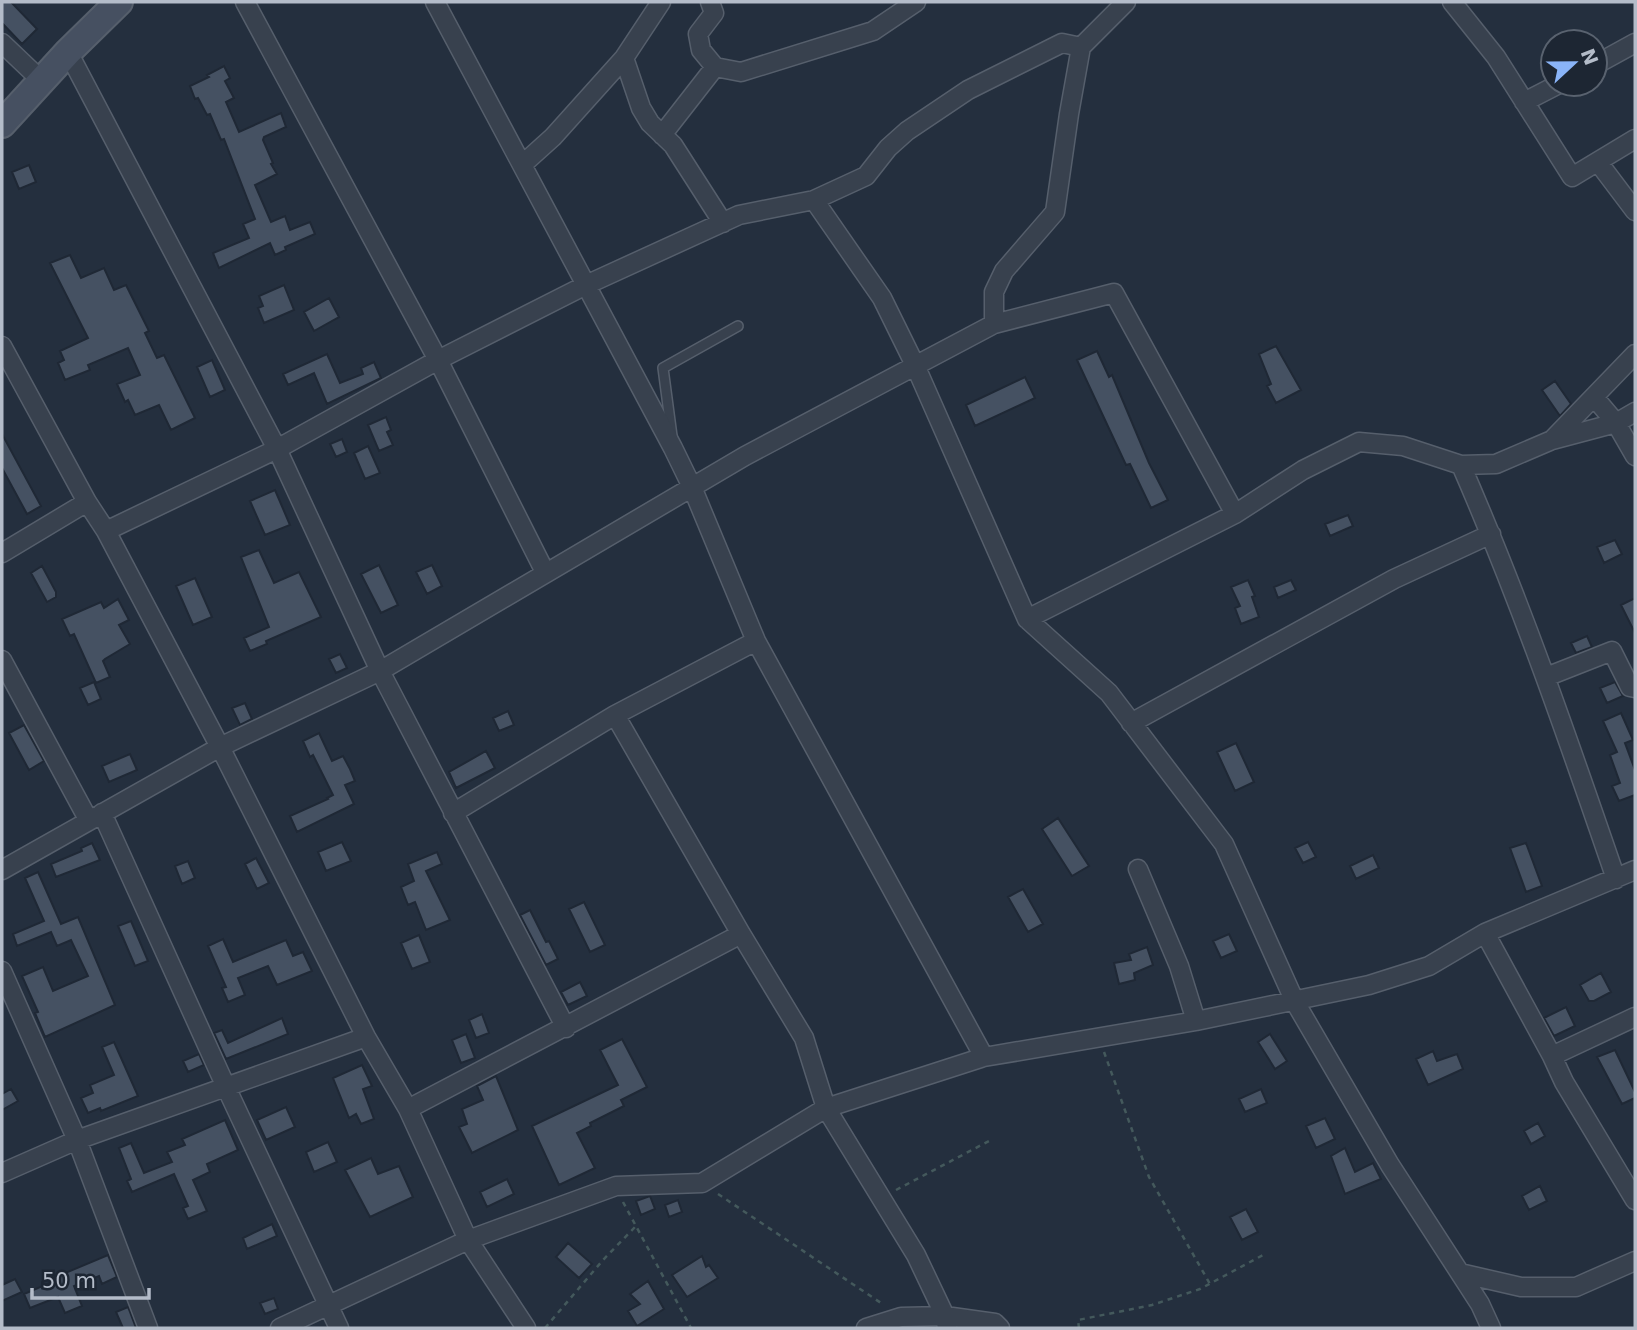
<svg xmlns="http://www.w3.org/2000/svg" width="1637" height="1330" viewBox="0 0 1637 1330" font-family="'DejaVu Sans',sans-serif">
  <style>
    .building { fill: #455162; stroke: #1f2835; stroke-width: 2 }
    .lines { fill: none; stroke-linecap: round; stroke-linejoin: round }
    .lane-casing { stroke: #565f6c; stroke-width: 12 }
    .street-casing { stroke: #565f6c; stroke-width: 21 }
    .secondary-casing { stroke: #565f6c; stroke-width: 30 }
    .path { stroke: #44595c; stroke-width: 2.5; stroke-dasharray: 5 5; stroke-linecap: butt }
    .lane { stroke: #38414e; stroke-width: 9 }
    .street { stroke: #38414e; stroke-width: 18 }
    .secondary { stroke: #465061; stroke-width: 26 }
  </style>
  <rect width="100%" height="100%" fill="#242f3e"/>
  <!-- building -->
  <path class="building" d="M2 2H11L37 29 22 44 2 23Z
    M224 66 230 78 225 81 234 98 226 102 239 132 281 113 286 127 264 137 263 140 273 163 271 164 277 174 255 185 271 222 285 216 290 230 310 222 315 234 285 247 286 250 275 255 270 243 219 268 213 253 249 238 243 224 255 219 224 139 221 140 210 114 207 115 198 98 195 99 190 86 209 77 207 75Z
    M29 165 36 182 19 189 12 172Z
    M70 255 81 278 104 268 114 290 126 285 149 331 145 333 157 358 164 355 195 418 171 430 159 405 135 415 128 400 125 402 117 384 140 375 128 348 88 365 90 370 65 380 58 363 64 360 60 351 88 338 50 263Z
    M284 285 294 310 264 323 258 308 263 306 259 296Z
    M329 298 339 317 314 331 304 312Z
    M1276 346 1301 390 1276 403 1267 386 1271 384 1259 354Z
    M1097 351 1109 377 1112 375 1149 463 1168 500 1151 508 1130 464 1126 465 1077 360Z
    M327 354 340 383 363 374 361 368 374 362 381 378 327 404 314 373 288 385 283 374Z
    M212 360 225 390 210 397 197 367Z
    M1025 377 1035 398 975 426 966 405Z
    M1555 381 1571 404 1560 416 1542 390Z
    M386 417 391 430 387 432 393 445 379 451 368 425Z
    M2 434 41 506 27 514 2 468Z
    M342 439 347 452 336 457 330 444Z
    M368 446 380 473 365 479 354 453Z
    M275 490 290 525 265 535 250 501Z
    M1348 515 1353 526 1330 536 1325 524Z
    M1615 540 1622 554 1604 563 1597 547Z
    M259 550 274 583 299 572 321 617 266 641 267 644 250 651 244 638 269 627 241 557Z
    M379 565 398 605 381 613 361 574Z
    M432 565 442 586 427 594 416 572Z
    M42 566 56 592V597L47 602 31 573Z
    M195 578 212 617 193 625 176 586Z
    M1248 580 1255 596 1252 597 1259 617 1241 624 1235 608 1240 606 1231 587Z
    M1291 580 1296 590 1278 598 1274 587Z
    M1635 598V633L1621 605Z
    M118 599 129 620 119 625 130 644 105 659 103 661 110 677 96 683 74 634 70 636 62 619 101 602 104 608Z
    M1587 636 1592 647 1576 653 1571 643Z
    M340 654 347 668 336 673 329 659Z
    M94 682 101 699 88 705 80 688Z
    M1615 682 1623 696 1607 703 1600 688Z
    M245 703 252 719 240 725 232 708Z
    M508 711 514 725 499 731 493 718Z
    M1621 713 1633 740 1625 743 1635 770V795L1619 801 1612 786 1620 783 1610 755 1617 752 1603 721Z
    M24 725 44 761 29 770 9 733Z
    M319 733 332 761 343 756 350 769 355 781 345 785 354 804 297 832 290 816 328 799 327 798 333 795 313 755 310 757 303 741Z
    M1236 743 1254 782 1235 791 1217 752Z
    M486 751 495 768 456 788 449 772Z
    M130 754 137 770 109 782 102 766Z
    M1058 818 1089 866 1072 876 1042 829Z
    M342 842 351 861 326 871 318 852Z
    M1308 842 1316 857 1303 863 1295 848Z
    M92 843 100 860 56 877 51 864 82 851 81 848Z
    M1526 843 1542 886 1526 892 1510 848Z
    M437 852 442 864 426 871 450 920 426 930 415 902 408 905 401 887 414 881 408 864Z
    M1373 855 1379 868 1356 879 1350 866Z
    M256 858 269 883 257 889 245 864Z
    M188 861 195 878 182 884 175 866Z
    M38 872 61 924 78 917 115 1005 45 1037 35 1013 38 1012 22 976 43 967 53 991 88 976 71 940 57 946 51 932 17 946 13 934 44 921 25 878Z
    M1023 889 1043 924 1028 932 1008 897Z
    M584 902 605 945 590 952 569 909Z
    M530 910 546 942 549 941 558 959 546 965 520 915Z
    M131 921 148 961 135 966 118 926Z
    M1229 934 1237 951 1221 958 1213 941Z
    M419 935 430 962 412 969 401 943Z
    M223 939 233 962 286 940 293 956 303 952 312 971 277 985 268 966 238 978 245 995 228 1002 222 988 226 987 208 946Z
    M1147 947 1153 965 1134 973 1135 980 1119 984 1114 963 1131 960 1129 954Z
    M1601 973 1611 992 1594 1001H1589L1580 985Z
    M580 982 587 996 568 1005 561 992Z
    M1566 1007 1575 1026 1554 1036 1544 1018Z
    M482 1014 489 1033 476 1038 469 1020Z
    M282 1018 288 1034 226 1059 214 1033 222 1030 228 1043Z
    M466 1034 475 1058 461 1063 452 1040Z
    M1270 1034 1287 1061 1275 1069 1258 1042Z
    M622 1039 647 1087 621 1100 624 1106 590 1123 591 1126 577 1133 595 1168 559 1185 532 1126 618 1085 600 1050Z
    M114 1042 138 1096 101 1111 100 1108 88 1113 81 1098 93 1093 90 1085 114 1075 102 1047Z
    M1615 1050 1635 1092V1098L1622 1104 1597 1057Z
    M1433 1051 1437 1061 1457 1054 1463 1069 1428 1085 1416 1059Z
    M199 1054 204 1065 188 1072 183 1061Z
    M362 1065 372 1086 363 1089 374 1119 361 1124 356 1114 349 1118 333 1078Z
    M496 1076 518 1130 472 1153 459 1127 467 1124 462 1109 483 1100 477 1086Z
    M11 1089 18 1101 2 1110V1094Z
    M1261 1089 1267 1103 1245 1112 1239 1099Z
    M286 1107 295 1127 266 1140 257 1120Z
    M1325 1118 1335 1139 1316 1148 1306 1126Z
    M225 1120 238 1150 207 1164 210 1172 193 1180 207 1211 188 1219 183 1208 188 1206 174 1174 132 1192 127 1181 131 1179 119 1148 131 1143 144 1173 172 1162 167 1152 185 1145 182 1139Z
    M1538 1123 1545 1136 1531 1144 1524 1131Z
    M328 1142 337 1162 314 1172 306 1152Z
    M1345 1148 1355 1172 1373 1163 1381 1179 1345 1194 1331 1156Z
    M371 1158 378 1174 399 1166 413 1197 370 1217 345 1170Z
    M507 1179 514 1194 487 1207 480 1192Z
    M1540 1186 1547 1201 1529 1210 1522 1196Z
    M650 1196 655 1209 641 1215 636 1201Z
    M678 1200 682 1212 669 1217 665 1205Z
    M1246 1209 1258 1232 1242 1240 1230 1217Z
    M272 1224 277 1236 247 1249 243 1238Z
    M568 1243 592 1264 579 1278 556 1257Z
    M108 1255 117 1277 102 1284 99 1276 74 1286 82 1306 65 1313 58 1297 30 1308 24 1294 52 1282 51 1279Z
    M702 1256 706 1267 709 1265 718 1278 687 1297 672 1275Z
    M15 1279 22 1292 2 1301V1285Z
    M648 1281 664 1309 637 1326 628 1311 640 1304 630 1294Z
    M274 1298 278 1309 265 1314 260 1303Z
    M128 1307 130 1312 136 1328H123L116 1312Z"/>
  <g class="lines">
    <defs>
      <path id="lane" d="M672 436 663 368 738 326"/>
      <path id="street" d="M245 2 438 360 545 572
        M435 2 673 448 692 487 756 641 984 1057
        M710 2 714 13 698 34 701 50 715 67 741 72 873 31 916 2
        M1452 2 1496 57 1572 177 1635 139
        M2 43 43 82
        M68 52 277 449 380 671 566 1028
        M624 58 641 108 650 123 673 145 723 223
        M1595 65 1635 43
        M1524 102 1559 84
        M662 135 715 67
        M1598 162 1635 211
        M523 164 553 137 624 58 661 2
        M814 200 882 298 915 365 1027 619
        M994 324V292L1004 271 1055 212 1069 114 1081 47 1126 2
        M2 346 87 502 106 531 220 747 366 1037 408 1109 468 1240 526 1328
        M1594 397 1616 423 1635 456
        M1552 440 1635 354
        M1461 465C1520 600 1568 739 1616 879
        M1235 514 1303 470 1359 442 1403 446 1461 465 1496 464 1552 440 1616 423 1635 412
        M106 531 277 449 438 360 586 285 739 215 814 200 866 176 888 148 907 131 968 90 1062 43 1081 47
        M2 553 87 502
        M2 660 89 821
        M1546 677 1612 651 1630 687 1635 688
        M615 715 741 934 804 1038 826 1108 916 1255 945 1316 947 1328
        M1131 723 1394 579 1491 534
        M102 813 226 1087 339 1328
        M453 813 615 715 756 641
        M1138 869 1179 966 1196 1021
        M2 870 220 747 380 671 745 456 994 324 1114 293 1235 514 1027 619 1109 693 1224 844 1295 1002 1390 1165 1480 1304 1491 1328
        M1485 933 1635 870
        M2 971 77 1140 148 1328
        M1552 1056 1635 1017
        M408 1109 741 934
        M2 1173 77 1140 366 1037
        M1460 1273 1521 1287H1576L1635 1261
        M280 1328 468 1240 616 1186 702 1183 826 1108 984 1057 1196 1021 1369 985 1429 966 1485 933 1552 1056 1564 1082 1635 1200
        M866 1328 901 1317 945 1316 995 1323 1000 1328"/>
      <path id="secondary" d="M2 124 68 52 119 2"/>
    </defs>
    <!-- lane casing -->
    <use href="#lane" class="lane-casing"/>
    <!-- street casing -->
    <use href="#street" class="street-casing"/>
    <!-- secondary casing -->
    <use href="#secondary" class="secondary-casing"/>
    <!-- path -->
    <path class="path" d="M1104 1052 1149 1177 1210 1284
      M896 1190 989 1141
      M718 1194 884 1305
      M623 1202 691 1328
      M545 1328 603 1260 635 1227
      M1079 1328 1078 1320 1152 1305 1200 1289 1263 1255"/>
    <!-- lane -->
    <use href="#lane" class="lane"/>
    <!-- street -->
    <use href="#street" class="street"/>
    <!-- secondary -->
    <use href="#secondary" class="secondary"/>
  </g>
  <!-- border -->
  <rect width="1637" height="1330" fill="none" stroke="#b4bcc9" stroke-width="7"/>
  <!-- north arrow -->
  <g transform="translate(1574 63) rotate(68)"><circle r="33" fill="#1d2633" stroke="#59626f" stroke-width="2"/>
  <path d="M0-5L12 26L0 18L-12 26Z" fill="#8ab4f8"/>
  <text y="-10" font-size="19" font-weight="bold" text-anchor="middle" fill="#b4bcc9">N</text>
  </g>
  <!-- scale -->
  <path d="M32 1288v10h117v-10" fill="none" stroke="#b4bcc9" stroke-width="3.5"/>
  <text x="42" y="1288" font-size="21" fill="#b4bcc9" stroke="#1d2633" stroke-width="5" paint-order="stroke">50 m</text>
</svg>
